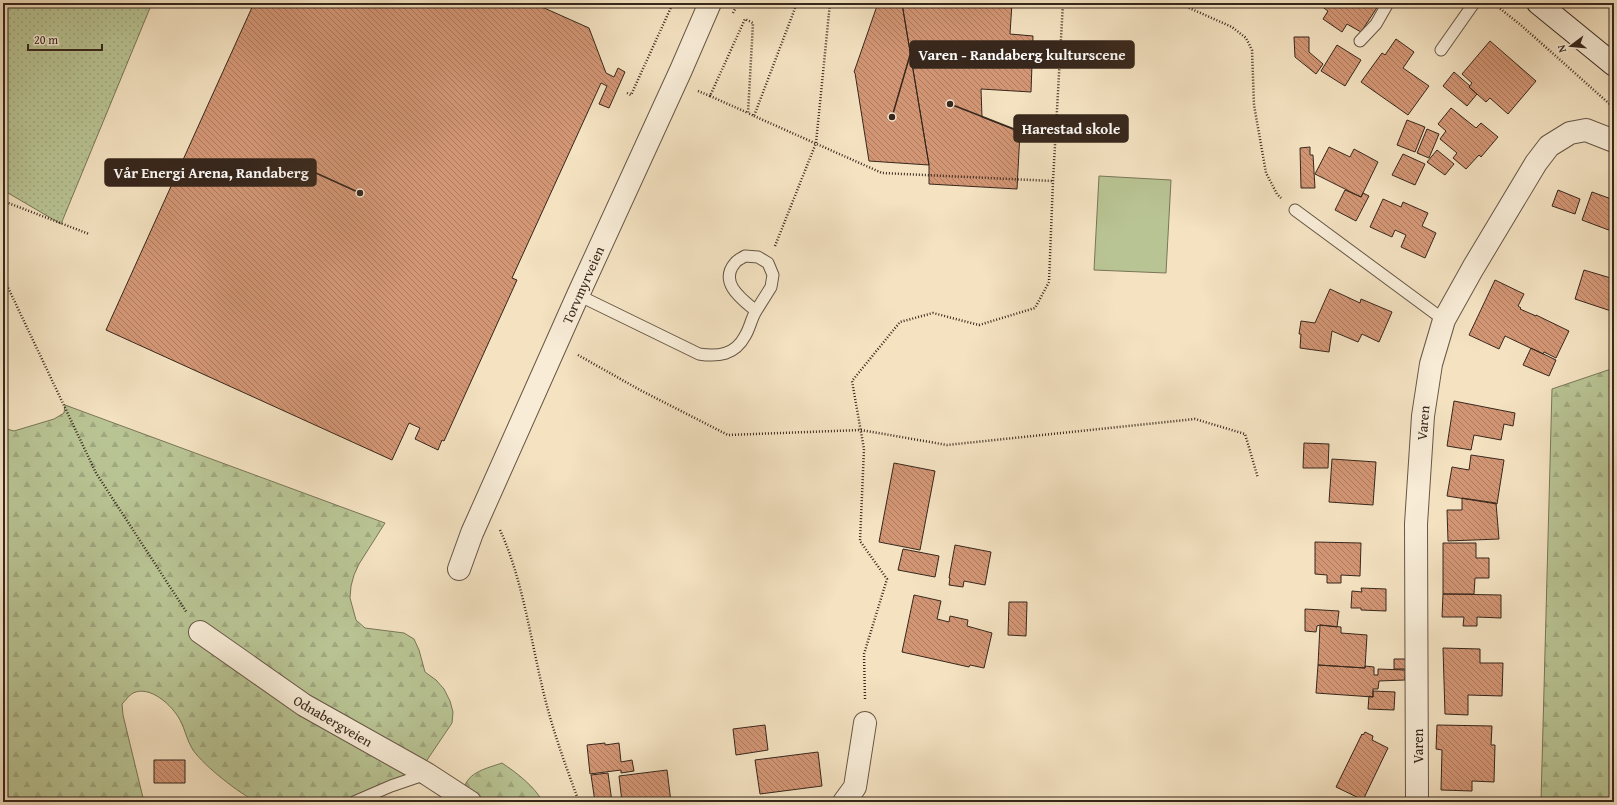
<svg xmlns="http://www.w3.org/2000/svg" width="1617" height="805" viewBox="0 0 1617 805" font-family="'Gentium Book Plus',serif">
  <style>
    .grass { fill: url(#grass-dots); stroke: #787658 }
    .forest { fill: url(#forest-firs); stroke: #787658 }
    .pitch { fill: #b9c494; stroke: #787658 }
    .building { fill: url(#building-back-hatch); stroke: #37271c }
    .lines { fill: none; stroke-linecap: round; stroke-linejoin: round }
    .lane-casing { stroke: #665645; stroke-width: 13 }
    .street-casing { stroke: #665645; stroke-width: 24 }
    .secondary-casing { stroke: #37271c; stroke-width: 24 }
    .path { stroke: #37271c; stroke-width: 2.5; stroke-dasharray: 1 2; stroke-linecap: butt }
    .lane { stroke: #f8ecd7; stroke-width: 11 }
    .street { stroke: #f8ecd7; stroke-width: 22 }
    .secondary { stroke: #f8ecd7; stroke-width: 22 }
    .labels { text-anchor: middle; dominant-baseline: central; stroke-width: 4; stroke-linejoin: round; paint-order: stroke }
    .street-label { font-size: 14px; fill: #37271c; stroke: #f8ecd7 }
    .leader { fill: none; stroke: #37271c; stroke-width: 1.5 }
    .callout-dot { fill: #37271c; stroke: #f8ecd7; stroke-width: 1.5 }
    .callout { fill: #37271c; stroke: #37271c; stroke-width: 1.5 }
    .callout-label { font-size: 15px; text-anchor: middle; font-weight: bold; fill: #fff }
  </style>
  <defs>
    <pattern id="grass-dots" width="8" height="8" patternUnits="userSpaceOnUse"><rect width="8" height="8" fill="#b9c494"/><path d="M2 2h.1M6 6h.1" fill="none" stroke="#a0a87f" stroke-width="1.8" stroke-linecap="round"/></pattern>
    <pattern id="forest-firs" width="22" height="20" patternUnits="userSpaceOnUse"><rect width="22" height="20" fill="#b9c494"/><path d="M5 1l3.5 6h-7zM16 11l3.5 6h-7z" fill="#a0a87f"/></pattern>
    <pattern id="building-back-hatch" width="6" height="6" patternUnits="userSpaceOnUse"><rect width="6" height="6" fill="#d39675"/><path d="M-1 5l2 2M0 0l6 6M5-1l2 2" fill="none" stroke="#ac7a5f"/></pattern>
  </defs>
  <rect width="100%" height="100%" fill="#f4e2c1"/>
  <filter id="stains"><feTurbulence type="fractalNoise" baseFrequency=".005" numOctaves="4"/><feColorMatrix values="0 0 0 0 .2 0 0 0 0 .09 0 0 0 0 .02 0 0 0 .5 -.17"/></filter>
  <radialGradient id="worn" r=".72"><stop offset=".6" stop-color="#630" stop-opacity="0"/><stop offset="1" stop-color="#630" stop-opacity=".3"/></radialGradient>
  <!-- grass -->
  <path class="grass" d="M3 3H152L61 224 3 190Z"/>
  <!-- forest -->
  <path class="forest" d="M1614 368V802H1541L1552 389Z
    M65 405 385 523 359 564 354 575 351 586 350 598 356 620 365 628 404 633 414 639 419 650 425 672 436 680 444 689 450 701 453 712 452 723 419 772 355 802H257C240 794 204 766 193 750 187 741 185 729 180 720 172 705 150 685 133 693 129 695 126 700 122 704L123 715 144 802H3V428L14 431 54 419 64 413Z
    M502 763C517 773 534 786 543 802H464C464 798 463 793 464 789 467 772 488 768 502 763Z"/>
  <!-- pitch -->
  <path class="pitch" d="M1099 176 1171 180 1166 273 1094 270Z"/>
  <!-- building -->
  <path class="building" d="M254 3H533L589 28 606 73 614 77 618 68 625 72 609 108 599 104 607 86 601 83 512 278 517 280 444 441 442 440 438 450 415 439 420 428 409 423 392 460 106 330Z
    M878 3 902 4 929 165 869 161 855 73 854 72Z
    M902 3H1012L1010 34 1033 36 1031 92 981 89 982 117 1020 132 1017 189 929 184V165Z
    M1317 3H1380L1361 32 1347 24 1342 32 1323 19 1328 11Z
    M1294 37H1309V52L1323 64 1316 74 1295 57Z
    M1396 39 1414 52 1403 68 1429 86 1408 115 1361 82 1382 53 1385 55Z
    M1490 41 1536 81 1508 114 1490 98 1486 102 1469 87 1472 83 1462 74Z
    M1337 45 1361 60 1345 86 1321 71Z
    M1454 72 1470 86 1469 87 1477 94 1467 106 1443 86Z
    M1451 108 1476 128 1481 123 1498 137 1481 157 1479 155 1466 169 1453 158 1457 153 1440 139 1446 131 1438 124Z
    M1407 120 1425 127 1415 152 1397 145Z
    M1427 129 1439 134 1429 158 1417 153Z
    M1310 147V155H1313L1315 188H1301L1300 148Z
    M1329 147 1350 157 1354 149 1378 162 1361 197 1315 174Z
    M1437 150 1454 164 1445 175 1427 162Z
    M1403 154 1425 164 1415 185 1392 175Z
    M1345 190 1361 197 1363 193 1369 196 1356 221 1335 210Z
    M1558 190 1580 199 1575 214 1552 206Z
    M1592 192 1614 200V232L1582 220Z
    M1383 199 1401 207 1403 202 1428 213 1422 226 1436 233 1425 258 1401 247 1406 235 1395 230 1392 237 1370 227Z
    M1584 270 1614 279V312L1575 299Z
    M1495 280 1524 294 1518 306 1521 308 1520 309 1536 316V315L1569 331 1556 358 1544 352 1543 354 1505 336 1499 349 1469 335Z
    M1330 289 1360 303 1361 299 1392 312 1379 342 1362 334 1358 342 1332 331 1329 352 1300 348 1301 334H1299L1301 321 1315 323Z
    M1531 348 1556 360 1549 376 1523 365Z
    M1454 401 1515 413 1513 426 1504 424 1501 440 1474 435 1471 450 1447 446Z
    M1304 443 1329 444 1328 468H1303Z
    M1471 455 1504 460 1497 504 1447 496 1452 467 1469 470Z
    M1332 459 1376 462 1373 505 1329 502Z
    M894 463 935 471 920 550 879 542Z
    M1462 498 1496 503 1499 539 1448 541 1447 510H1462Z
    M1315 542 1361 543 1360 576 1341 575V583H1327V575L1315 574Z
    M1443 543H1476V558H1489V578H1475L1474 594H1443Z
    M955 545 991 552 985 585 964 581 963 587 949 585 950 578H949Z
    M903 549 939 556 935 577 898 570Z
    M1361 588 1386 589V611L1361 610V608H1351L1352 591 1362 592Z
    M1443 594 1501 595V618L1477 617V626H1463L1464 617H1442Z
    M914 595 941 601 937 619 949 622 950 616 968 620 967 626 992 633 984 668 970 665 969 667 902 652Z
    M1009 602H1027L1026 636 1008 635Z
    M1305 609 1339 611 1337 627 1320 625 1317 626 1316 632 1305 631Z
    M1320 625 1341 627V633L1367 635 1365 668 1318 665Z
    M1443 648 1480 649V663H1503L1502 696 1468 695V715L1445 714Z
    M1394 659H1406V669H1394Z
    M1318 665 1365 668V666L1374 667V675H1378V669L1405 670V680L1379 681 1378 689H1373V697L1316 693Z
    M1373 691 1395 692 1394 710 1368 709 1369 696 1373 697Z
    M765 725 768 750 736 755 733 729Z
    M1437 725 1492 726 1491 745H1495L1494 782 1472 781V791L1441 790 1442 750 1436 749Z
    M1365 732 1373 736 1372 740 1388 748 1363 800 1336 787 1362 734 1363 735Z
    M605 743V745L619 743 621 762 632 760 634 771 621 773V770L590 774 587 745Z
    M818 752 822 786 760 794 755 760Z
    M154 760H185V783H154Z
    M667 770 671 802H622L619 776Z
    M608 773 612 802H595L591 775Z"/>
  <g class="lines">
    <defs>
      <path id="lane" d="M1360 41 1376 24 1388 3
        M1441 50 1474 3
        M1295 210 1444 320
        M745 256 758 257 768 263 773 275 771 287 756 311C743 300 718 283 735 263 737 260 742 258 745 256Z
        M578 295 699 354C718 357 735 355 745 336 750 328 751 319 756 311
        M354 802 391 786 426 774"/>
      <path id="street" d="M459 569 472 533 578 295 681 70 710 3
        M200 632 304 705 427 774 470 802
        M844 802 855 787 865 723
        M1417 802 1416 524 1423 416 1431 364 1444 320 1473 268 1536 163 1549 146 1570 133 1586 130 1614 141"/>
      <path id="secondary" d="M1538 3 1614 65"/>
    </defs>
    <!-- lane casing -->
    <use href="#lane" class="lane-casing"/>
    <!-- street casing -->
    <use href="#street" class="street-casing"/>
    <!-- secondary casing -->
    <use href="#secondary" class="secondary-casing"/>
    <!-- path -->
    <path class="path" d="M1178 3 1232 27 1246 38 1252 50 1254 105 1266 173 1277 194 1281 198
      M1493 3 1522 26 1614 108
      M1609 3 1614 8
      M733 13 738 3
      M698 91 710 96 745 19 753 23 748 113 754 116 797 3
      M627 93 631 95 673 3
      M710 96 748 113
      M754 116 882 173 1053 181
      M3 201 89 234
      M775 246 816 143 830 3
      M3 277 96 473 187 613
      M578 355 640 390 728 435 861 430 947 445 1195 419 1245 434 1258 478
      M500 530C522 578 530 635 542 686 551 726 565 764 579 802
      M865 699 864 654 887 579 860 541 864 449 852 381 900 322 933 313 979 325 1035 308 1049 282 1053 181 1063 3"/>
    <!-- lane -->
    <use href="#lane" class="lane"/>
    <!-- street -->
    <use href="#street" class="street"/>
    <!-- secondary -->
    <use href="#secondary" class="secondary"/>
  </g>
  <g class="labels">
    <!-- street labels -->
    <g class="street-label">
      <text transform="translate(583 285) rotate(-66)">Torvmyrveien</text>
      <text transform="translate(1423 423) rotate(-85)">Varen</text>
      <text transform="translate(333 721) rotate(30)">Odnabergveien</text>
      <text transform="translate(1418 746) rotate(-90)">Varen</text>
    </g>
  </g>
  <!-- callouts -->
  <path class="leader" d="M892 117L910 55M950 104L1014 129M360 193L316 173"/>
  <g class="callout-dot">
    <circle cx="892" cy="117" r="4"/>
    <circle cx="950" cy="104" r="4"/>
    <circle cx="360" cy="193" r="4"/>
  </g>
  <g class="callout">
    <rect x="910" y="41" width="224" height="27" rx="4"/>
    <rect x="1014" y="115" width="114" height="27" rx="4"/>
    <rect x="105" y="159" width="211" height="27" rx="4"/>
  </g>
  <g class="callout-label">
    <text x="1022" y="60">Varen - Randaberg kulturscene</text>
    <text x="1071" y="134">Harestad skole</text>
    <text x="211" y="178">Vår Energi Arena, Randaberg</text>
  </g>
  <!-- margin -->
  <rect width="1617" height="805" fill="none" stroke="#f4e2c1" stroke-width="16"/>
  <rect x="4" y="4" width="1609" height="797" fill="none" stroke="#37271c" stroke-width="2"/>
  <rect x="8" y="8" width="1601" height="789" fill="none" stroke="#37271c"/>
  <!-- north arrow -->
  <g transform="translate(1571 46) rotate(254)" stroke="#f8ecd7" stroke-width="3" paint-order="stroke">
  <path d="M0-3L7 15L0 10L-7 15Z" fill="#37271c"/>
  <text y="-6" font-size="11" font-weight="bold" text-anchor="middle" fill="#37271c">N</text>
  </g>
  <!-- scale -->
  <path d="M28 44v6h74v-6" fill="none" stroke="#37271c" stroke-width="2"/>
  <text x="34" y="44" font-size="12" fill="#37271c" stroke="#f8ecd7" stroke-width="3" paint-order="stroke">20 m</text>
  <rect width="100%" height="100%" filter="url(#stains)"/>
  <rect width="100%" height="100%" fill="url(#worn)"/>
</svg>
